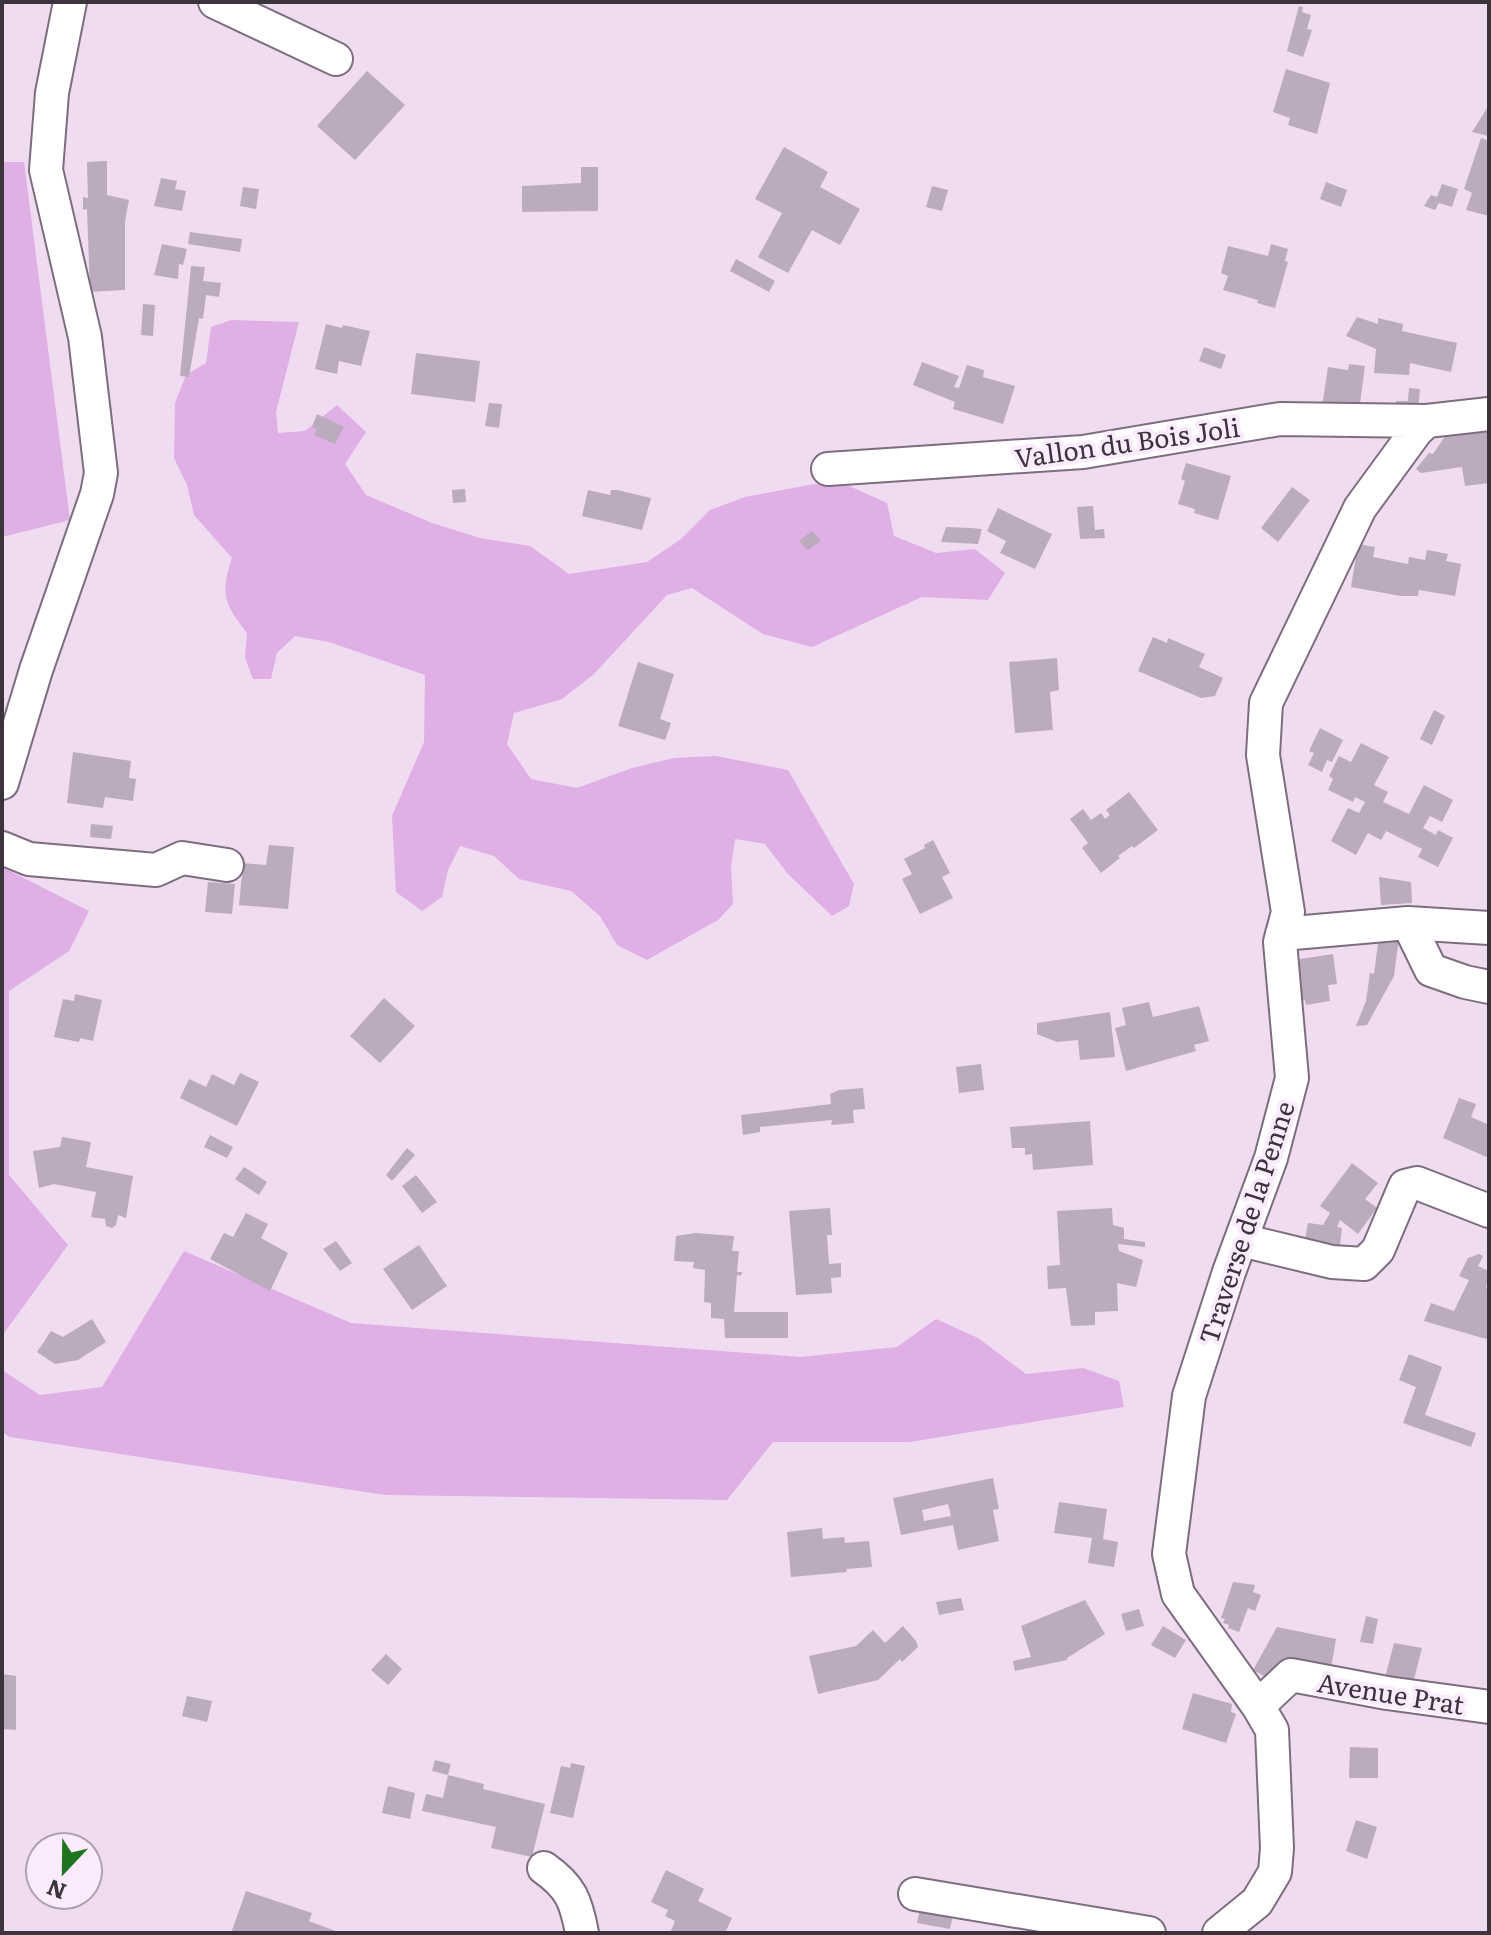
<svg xmlns="http://www.w3.org/2000/svg" width="1491" height="1935" viewBox="0 0 1491 1935" font-family="Literata,serif">
  <style>
    .green { fill: #e0afe5 }
    .building { fill: #bcaabe; fill-rule: evenodd }
    .lines { fill: none; stroke-linecap: round; stroke-linejoin: round }
    .minor-casing { stroke: #7d6d7f; stroke-width: 36 }
    .minor { stroke: #fff; stroke-width: 32 }
    .labels { text-anchor: middle; dominant-baseline: central; stroke-width: 8; stroke-linejoin: round; paint-order: stroke }
    .street-label { font-size: 26px; fill: #3b343c; stroke: #fceafe }
  </style>
  <rect width="100%" height="100%" fill="#efdcf1"/>
  <!-- green -->
  <path class="green" d="M2 162H24L70 520 2 537Z
    M231 320 299 322 276 412 278 433 305 431 337 405 366 432 345 464 366 495 432 523 480 538 530 546 569 574 647 562 681 539 710 510 745 497 836 480 887 503 894 536 936 553 975 549 1005 573 988 600 922 597 812 647 763 634 692 588 667 595 594 674 562 699 514 713 507 744 531 779 577 788 632 768 674 758 716 756 788 770 854 884 849 906 832 916 787 873 765 844 735 839 731 868 733 904 718 920 647 960 617 945 600 916 571 891 519 879 494 856 460 846 448 870 442 897 422 911 396 892 392 816 424 742 425 675 329 642 295 636 277 653 271 679H253L245 658 247 633C224 604 220 594 232 558L194 515 187 485 174 458 175 403 186 375 206 363 211 327Z
    M2 867 89 911 69 951 9 991V1175L68 1245 2 1336Z
    M184 1251 351 1323 800 1357 897 1347 936 1319 978 1338 1026 1374 1083 1368 1119 1381 1124 1407 910 1442H773L727 1500 385 1495 10 1437 2 1432V1370L40 1395 102 1387Z"/>
  <!-- building -->
  <path class="building" d="M1299 6 1303 7 1302 12 1311 15 1307 29 1312 30 1303 57 1287 51Z
    M1286 69 1330 83 1317 134 1288 125 1290 118 1273 112Z
    M367 71 405 105 355 160 317 126Z
    M1489 105V136L1472 132Z
    M1481 138 1489 141V216L1466 210 1472 193 1464 189Z
    M784 147 828 172 820 187 860 209 840 245 812 230 788 273 758 257 782 213 755 199Z
    M107 161V195L129 200 125 221V290L90 292 87 209 83 210V197L88 198 87 162Z
    M581 167H598V211L522 212V186L581 183Z
    M161 178 177 181 175 189 186 191 182 211 154 206Z
    M1326 182 1347 190 1341 207 1320 199Z
    M1442 184 1458 189 1452 207 1439 203 1435 210 1424 206 1431 195 1437 197Z
    M932 186 948 190 942 211 926 207Z
    M243 187 259 189 256 209 240 206Z
    M190 232 242 239 240 252 188 244Z
    M162 244 187 249 183 265 179 264 178 279 154 275Z
    M1271 244 1288 249 1285 261 1288 262 1275 308 1257 303 1258 300 1223 290 1228 276 1221 273 1228 246 1268 256Z
    M736 259 775 281 769 292 730 271Z
    M191 266 205 267 203 281 221 283 219 297 206 295 203 319 199 318 189 377 180 376Z
    M143 304 155 305 153 336 141 335Z
    M1357 317 1378 324V318L1403 324 1402 331 1457 343 1451 372 1410 363 1409 375 1374 373 1376 349 1346 336Z
    M326 324 342 328 343 325 370 331 361 366 339 361 337 374 315 369Z
    M1204 347 1226 355 1221 369 1199 361Z
    M416 353 480 361 475 402 411 394Z
    M922 362 959 376 954 387 959 388 967 365 984 370 983 377 1015 386 1003 424 953 409 955 402 913 385Z
    M1349 364 1365 366 1359 411 1322 407 1328 367 1348 370Z
    M1409 388 1420 389 1418 410 1397 411 1396 401H1408Z
    M489 403 502 404 499 428 485 426Z
    M317 414 344 427 335 444 314 435 317 429 312 427Z
    M1489 421V483L1465 486 1462 467 1421 473 1416 469 1429 453 1433 454 1445 436 1458 434Z
    M1186 463 1231 476 1218 520 1194 513 1195 509 1178 504 1185 481 1181 479Z
    M1292 487 1310 500 1278 542 1261 528Z
    M465 489 466 502 453 503 452 490Z
    M588 490 610 495 611 490H617L651 498 642 530 582 516Z
    M1093 506 1095 530 1104 529 1105 538 1080 539 1077 507Z
    M998 508 1052 534 1035 569 1000 553 1006 541 987 531Z
    M946 527 971 528 982 529 978 544 941 542Z
    M812 531 821 541 808 550 799 541Z
    M1358 544 1375 547 1373 557 1408 564 1409 557 1425 560 1427 550 1448 554 1446 561 1461 564 1455 596 1419 590 1418 596H1401L1351 587Z
    M1153 637 1167 643 1168 638 1205 654 1199 667 1223 678 1215 696 1201 698 1138 671Z
    M1057 658 1059 690 1050 692 1053 730 1015 733 1009 662Z
    M638 662 674 674 660 719 671 723 665 740 618 726Z
    M1434 710 1445 716 1432 745 1420 739Z
    M1320 728 1343 740 1332 762 1327 760 1322 772 1308 765 1314 753 1309 751Z
    M1361 743 1389 757 1374 785 1388 792 1383 802 1409 814 1424 785 1453 800 1442 822 1430 816 1423 828 1436 835 1438 830 1453 838 1438 867 1418 857 1422 849 1386 831 1381 840 1368 833 1356 855 1331 841 1348 808 1359 813 1365 802 1355 797 1353 802 1328 790 1333 779 1329 776 1339 756 1351 762Z
    M73 752 131 761 129 778 136 779 133 801 105 797 103 808 67 803Z
    M1129 792 1158 830 1134 848 1132 846 1118 856 1120 858 1101 873 1082 848 1088 843 1070 819 1083 809 1091 820 1101 813 1105 819 1110 815 1106 810Z
    M91 824 113 826 111 839 90 837Z
    M933 840 950 873 942 877 953 898 920 914 902 879 912 874 904 859 925 848 924 845Z
    M269 845 294 847 288 909 239 905 243 863 266 865Z
    M1379 877 1411 882 1412 903 1381 905Z
    M208 882 235 884 232 914 205 912Z
    M1379 936 1399 938 1394 976 1367 1025 1356 1026 1366 1001 1370 973 1374 974Z
    M1333 954 1337 984 1328 985 1330 1001 1306 1005 1305 1000 1291 1003 1287 961Z
    M75 994 102 1000 93 1041 80 1038 79 1042 54 1037 63 999 74 1001Z
    M384 998 415 1026 380 1063 350 1036Z
    M1149 1002 1153 1017 1199 1006 1209 1041 1194 1045 1196 1051 1126 1071 1115 1028 1126 1025 1122 1008Z
    M1110 1012 1115 1057 1080 1060 1078 1040 1057 1042 1037 1034V1023Z
    M981 1064 984 1090 959 1093 956 1067Z
    M240 1073 259 1082 237 1126 180 1098 189 1079 206 1087 212 1074 234 1085Z
    M863 1088 865 1109 853 1110 854 1123 831 1125 832 1120 760 1127V1132L743 1135 741 1115 831 1104 830 1094 839 1090Z
    M1459 1098 1476 1104 1471 1117 1489 1125V1158L1443 1138Z
    M1090 1121 1093 1165 1033 1170 1032 1154 1025 1155V1148H1012L1010 1127Z
    M210 1135 233 1147 227 1158 204 1147Z
    M62 1137 91 1142 86 1167 133 1176 126 1218 118 1215 116 1225 112 1228 106 1226 105 1219 91 1217 96 1192 54 1184 39 1188 33 1151 60 1147Z
    M407 1148 415 1155 392 1181 386 1175Z
    M1352 1163 1378 1183 1365 1199 1377 1208 1358 1234 1340 1220 1337 1227 1342 1228 1340 1245 1305 1239 1308 1223 1323 1225 1330 1213 1320 1206Z
    M244 1167 267 1182 259 1195 235 1179Z
    M416 1175 437 1202 422 1213 402 1186Z
    M830 1208 832 1235H827L829 1264 841 1263V1277L831 1278 832 1293 796 1295 789 1211Z
    M1112 1208 1113 1225 1124 1228V1239L1145 1242V1247L1118 1244 1119 1251 1143 1260 1136 1287 1117 1283 1118 1311 1095 1312V1325L1071 1326 1066 1288 1048 1289 1047 1266 1060 1265 1057 1211Z
    M246 1213 268 1224 261 1238 288 1253 270 1291 210 1259 224 1233 233 1237Z
    M695 1233 734 1236 732 1251H739L737 1272H742L741 1276 737 1275 734 1312H788V1338H725L724 1319 711 1318V1303L704 1302 705 1270 693 1268 694 1262 674 1261 676 1236Z
    M336 1241 352 1263 340 1271 323 1249Z
    M419 1245 447 1286 412 1310 383 1269Z
    M1479 1254 1483 1256 1478 1266 1489 1271 1486 1288 1489 1290V1336L1486 1339 1424 1321 1431 1303 1454 1311 1469 1280 1459 1276 1468 1258Z
    M92 1319 106 1342 78 1360 55 1364 37 1352 51 1331 63 1337Z
    M1409 1354 1442 1367 1425 1415 1476 1433 1471 1447 1403 1423 1416 1387 1399 1380Z
    M993 1478 999 1509 993 1510 999 1541 958 1550 953 1525 901 1535 893 1498ZM948 1504 951 1516 924 1521 922 1510Z
    M1059 1502 1107 1509 1103 1539 1118 1542 1114 1567 1088 1563 1092 1538 1054 1533Z
    M822 1528 823 1539 844 1537 845 1543 869 1541 872 1567 846 1569 847 1572 791 1577 787 1532Z
    M1233 1582 1255 1585 1253 1592 1261 1595 1255 1611 1248 1608 1239 1632 1228 1628 1229 1625 1223 1623 1225 1619 1221 1618Z
    M961 1598 964 1610 939 1615 936 1602Z
    M1085 1600 1105 1634 1067 1658V1660L1015 1671 1013 1661 1031 1657 1021 1626Z
    M1139 1609 1144 1626 1126 1631 1121 1614Z
    M1366 1616 1378 1619 1373 1644 1360 1642Z
    M903 1626 916 1641 918 1647 902 1662 900 1659 878 1680 818 1694 809 1656 856 1646 873 1630 885 1643Z
    M1163 1626 1186 1640 1175 1658 1151 1645Z
    M1277 1627 1336 1639 1331 1668 1285 1658 1271 1680 1253 1670Z
    M1394 1643 1422 1648 1413 1683 1385 1678Z
    M386 1654 402 1669 388 1685 371 1670Z
    M2 1674 16 1676V1730L2 1729Z
    M1193 1693 1232 1704 1231 1712 1236 1714 1226 1743 1182 1729Z
    M187 1696 212 1701 207 1722 182 1716Z
    M1350 1747 1378 1748V1778H1349Z
    M435 1760 451 1764 448 1775 484 1784 483 1789 545 1804 532 1857 491 1848 496 1827 422 1811 426 1794 443 1798 448 1775 432 1771Z
    M571 1763 585 1766 573 1818 550 1813 561 1766 570 1768Z
    M388 1786 415 1793 410 1819 382 1813Z
    M1356 1820 1377 1827 1367 1859 1346 1851Z
    M666 1870 704 1889 698 1901 732 1918 725 1933H670L675 1921 665 1916 668 1910 651 1902Z
    M246 1891 312 1913 309 1921 341 1933H231Z
    M920 1909 953 1915 950 1929 917 1923Z"/>
  <g class="lines">
    <defs>
      <path id="minor" d="M215 2 336 59
        M828 469 1083 452 1280 419 1427 421
        M2 783 36 670 97 494 101 473 85 337 46 170 52 93 70 2
        M2 848 29 859 156 870 182 858 227 865
        M1408 923 1431 970 1465 982 1489 987
        M1282 934 1408 923 1489 928
        M1241 1240 1332 1262 1364 1264 1378 1250 1405 1186 1417 1183 1489 1211
        M1258 1706 1291 1675 1387 1693 1489 1707
        M544 1868C571 1887 576 1901 582 1933
        M915 1894 1149 1933
        M1219 1933 1257 1902 1275 1872 1277 1848 1272 1730 1258 1706 1178 1594 1169 1554 1189 1396 1229 1272 1271 1158 1292 1078 1280 942 1288 912 1263 755 1266 703 1360 508 1417 430 1427 421 1489 414"/>
    </defs>
    <!-- minor casing -->
    <use href="#minor" class="minor-casing"/>
    <!-- minor -->
    <use href="#minor" class="minor"/>
  </g>
  <g class="labels">
    <!-- street labels -->
    <g class="street-label">
      <text transform="translate(1127 441) rotate(-8)">Vallon du Bois Joli</text>
      <text transform="translate(1245 1222) rotate(-72)">Traverse de la Penne</text>
      <text transform="translate(1391 1692) rotate(9)">Avenue Prat</text>
    </g>
  </g>
  <!-- border -->
  <rect width="1491" height="1935" fill="none" stroke="#3b343c" stroke-width="8"/>
  <!-- north arrow -->
  <g transform="translate(64 1871) rotate(202)"><circle r="38" fill="#fceafe" stroke="#afa1b0" stroke-width="2"/>
  <path d="M0-6L14 30L0 20L-14 30Z" fill="#1f741f"/>
  <text y="-12" font-size="22" font-weight="bold" text-anchor="middle" fill="#3b343c">N</text>
  </g>
</svg>
